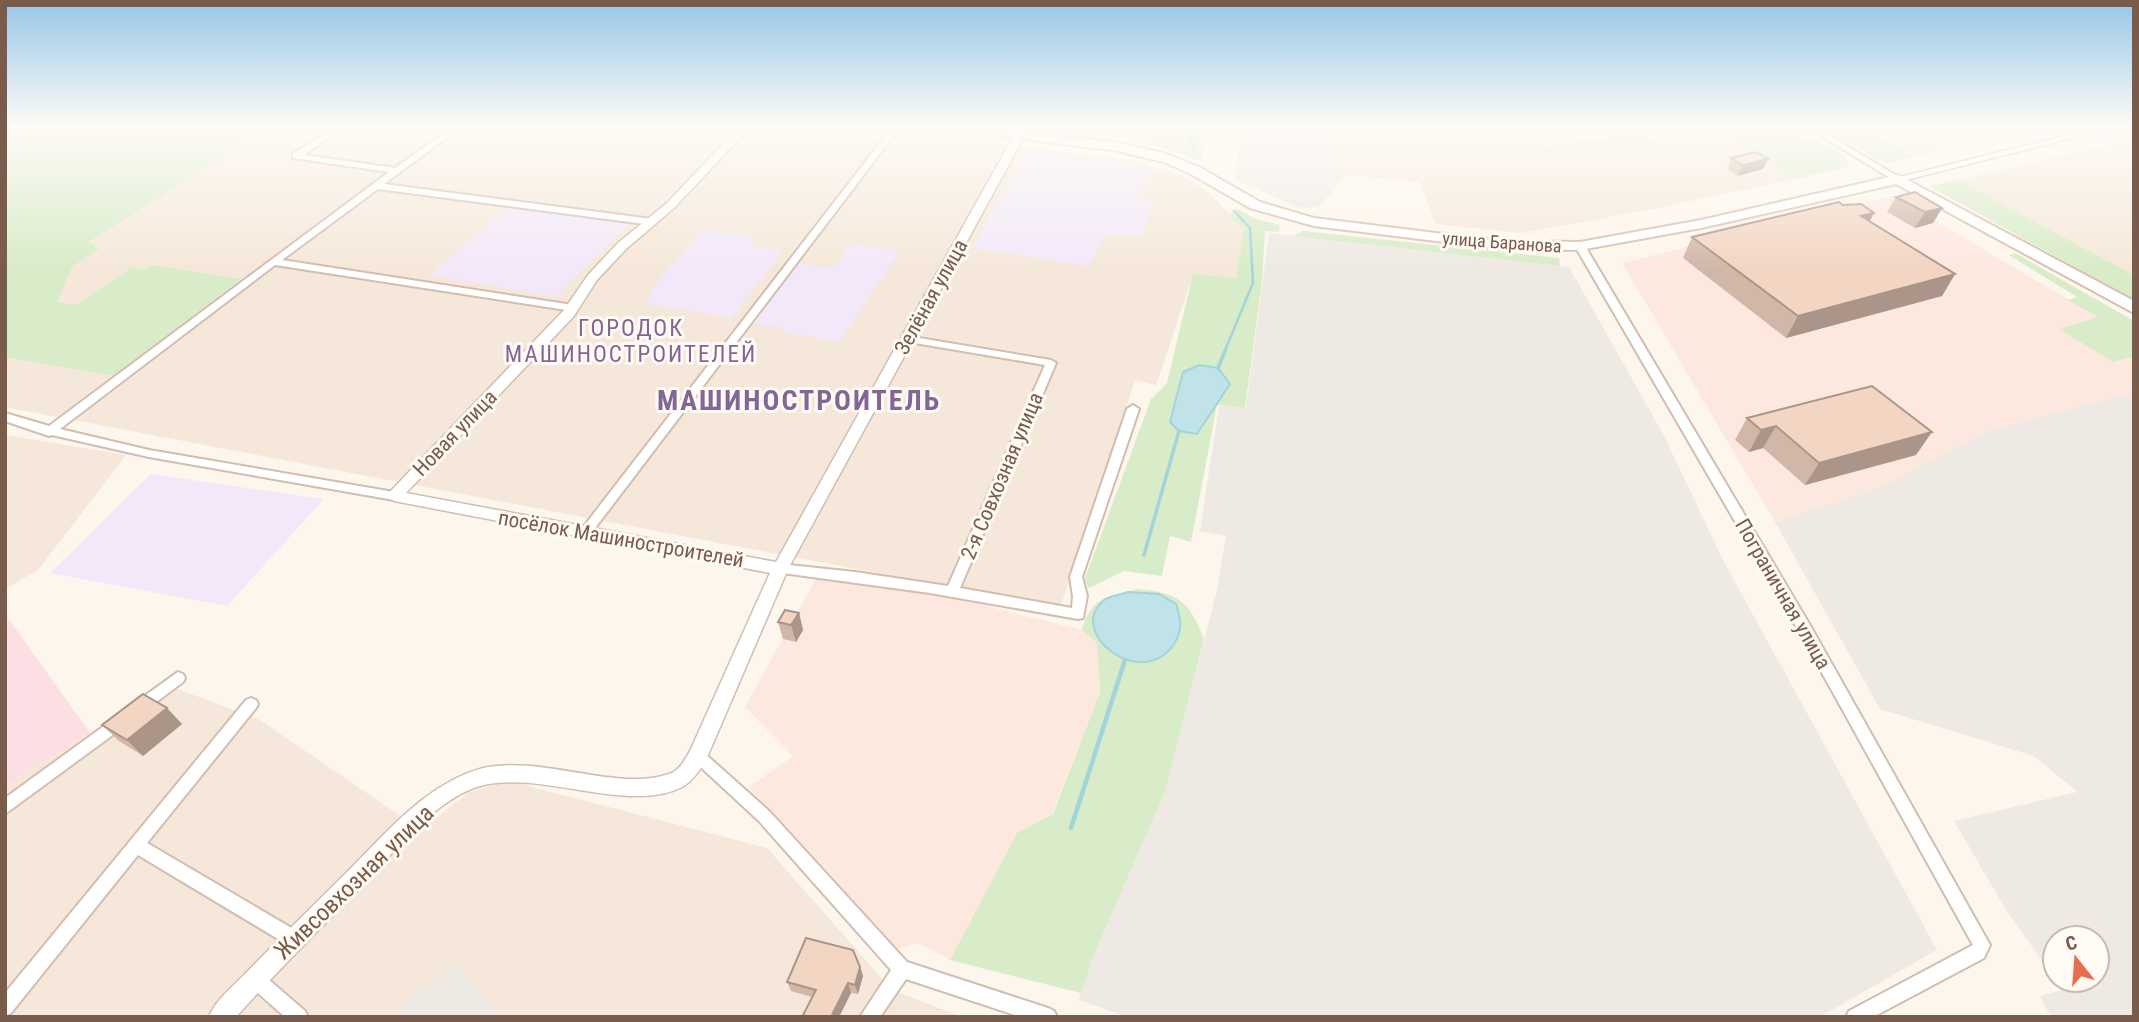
<svg xmlns="http://www.w3.org/2000/svg" width="2139" height="1022" font-family="'Roboto Condensed',sans-serif">
	<rect width="100%" height="100%" fill="#fdf6ec"/>
	<g fill="#f5e8da">
		<path d="M272 126H862L1143 162 1151 168 1175 172 1206 190 1244 230 1236 278 1193 275 1156 385 1135 380 1061 605 877 573 5 407V354L75 306 57 302 72 267 99 249 88 243Z"/>
		<path d="M1371 126H1772L1729 137 1796 179 1653 209 1521 233 1436 224 1419 182 1346 175 1335 168 1321 130Z"/>
		<path d="M1857 126H2052L1915 157Z"/>
		<path d="M2134 139V275L1958 180Z"/>
		<path d="M5 435 126 455 38 570 5 589Z"/>
		<path d="M162 683 260 720 421 830 469 792 509 781 767 848 892 990 963 1017H5V786L90 733Z"/>
	</g>
	<g fill="#fde8e0">
		<path d="M1893 196 2134 338V392L1990 430 1879 488 1775 522 1622 263Z"/>
		<path d="M817 577 919 589 1082 630 1097 643 1100 692 1052 814 1017 834 950 960 919 943 897 949 749 787 793 756 745 707Z"/>
	</g>
	<g fill="#efe9e4">
		<path d="M1240 129 1321 130 1335 168 1346 175 1320 206 1313 208 1296 207 1236 179Z"/>
		<path d="M1269 233 1569 267 1663 434 1724 562 1937 950 1820 1017H1127L1079 1000 1090 964 1165 792 1217 590 1226 536 1200 531 1219 406 1246 408Z"/>
		<path d="M2134 392V1017H2051L2040 996 2062 990 2055 980H2097V938H2055V979L2006 910 1954 821 2077 792 2034 756 1880 709 1775 522 1879 488 1990 430Z"/>
		<path d="M455 963 497 1010 489 1017H389Z"/>
	</g>
	<g fill="#f3e8fa">
		<path d="M1030 150 1151 168 1136 198 1152 201 1143 235H1106L1089 266 972 248Z"/>
		<path d="M519 206 631 221 555 297 430 275 502 212Z"/>
		<path d="M702 230 751 237 754 240 751 246 783 251 731 318 645 303 653 294 649 292Z"/>
		<path d="M852 244 900 251 839 342 782 332 784 328 751 323 796 263 834 268Z"/>
		<path d="M151 474 324 499 227 606 50 573Z"/>
	</g>
	<path fill="#fbdfe3" d="M5 614 90 733 5 786Z"/>
	<g fill="#d8ecc9">
		<path d="M5 126H272L89 242 99 249 72 267 57 302 76 305 131 268 145 270 152 265 241 279 114 376 5 357Z"/>
		<path d="M1026 126H1371L1321 130H1241L1239 141 1208 139 1200 160 1136 140Z"/>
		<path d="M1818 126H1857L1915 157 1886 164Z"/>
		<path d="M1771 128 1815 141 1845 155 1849 166 1796 179 1728 137Z"/>
		<path d="M1640 132 1665 145 1661 148 1626 145 1569 155 1557 153 1542 155 1536 149Z"/>
		<path d="M1958 180 2134 275V300L1929 186Z"/>
		<path d="M1237 209 1256 219 1280 225 1279 232 1265 231 1262 281 1245 408 1217 405 1191 542 1170 536 1162 576 1124 571 1089 588 1084 581 1151 399 1167 383 1193 274 1236 278 1244 230 1229 215Z"/>
		<path d="M1303 231 1559 258 1560 266 1293 236Z"/>
		<path d="M2015 253 2134 321V356L2113 362 2059 329 2098 317 2068 300 2077 297 2009 255Z"/>
		<path d="M1138 589C1178 592 1190 602 1204 639L1165 792 1093 957 1081 993 950 960 1017 833 1053 814 1100 692 1097 643 1082 630C1090 597 1109 596 1138 589Z"/>
	</g>
	<g fill="#bfe3e8" stroke="#a5d3da" stroke-width="2">
		<path d="M1199 365 1218 368 1230 384 1197 434 1179 431 1170 422 1183 372Z"/>
		<path d="M1128 592 1159 594 1176 604C1181 619 1183 630 1174 644 1142 692 1066 633 1103 601 1108 596 1121 595 1128 592Z"/>
	</g>
	<g fill="none" stroke-linecap="round" stroke-linejoin="round">
		<g stroke="#a5d3da" stroke-width="2.5">
			<path d="M1189 136 1194 150"/>
			<path d="M1224 353 1253 283 1250 228 1234 211"/>
		</g>
		<g stroke="#a5d3da" stroke-width="3.5">
			<path d="M1218 368 1225 351"/>
			<path d="M1144 555 1179 431"/>
		</g>
		<path stroke="#a5d3da" stroke-width="4.5" d="M1071 828 1125 660"/>
		<defs>
			<g id="minor">
				<path d="M336 126H345L304 155 395 168 454 126H463L384 184 652 219 657 222 652 225 378 189 282 260 573 305 578 308 573 311 275 265 60 429 149 450 394 492 398 493 400 496 398 499 394 500 149 457 52 435 49 436 5 421V413L49 426 389 172 293 158V154Z"/>
				<path d="M893 126H901L589 536H581L579 533 581 530Z"/>
				<path d="M1805 126H1814L1902 179 1895 181Z"/>
				<path d="M2042 126H2052L2074 137 2067 139Z"/>
				<path d="M1580 243 1585 246 1811 627 1990 945 1984 958 1873 1017H1846L1849 1011 1973 945 1801 635 1575 246Z"/>
				<path d="M907 336 1051 360 1056 363 960 588 1072 608 1073 596 1070 577 1127 409 1133 405 1139 409 1082 577 1087 596 1083 618 1078 619 930 593 775 572 774 569 775 566 780 564 855 572 948 586 1045 365 903 341V337Z"/>
				<path d="M178 672 183 674 185 678 183 682 142 713 137 715 132 713 130 709 132 705Z"/>
				<path d="M251 698 256 700 258 704 256 708 147 843 300 933 302 939 300 945 294 947 288 945 138 855 11 1013 5 1016V993L246 700Z"/>
				<path d="M120 716 125 718 127 722 125 726 5 814V798L115 718Z"/>
				<path d="M698 750 703 752 769 811 907 962 1048 1008 1054 1011 1057 1017H1021L906 979 880 1017H860L891 970 759 821 693 760 691 756 693 752Z"/>
				<path d="M255 970 261 973 305 1011 308 1017H285L249 985 246 979 249 973Z"/>
			</g>
			<g id="tertiary">
				<path d="M740 126H751L675 207 626 249 597 280 574 316 406 493 776 562 1013 137 936 129 931 126H963L1024 133 1025 135 788 569 705 762C699 771 693 780 684 786 632 815 544 771 484 785 436 796 391 856 358 890 317 932 275 973 236 1017H209C215 1001 231 988 243 976 275 943 308 911 341 878 368 852 392 823 422 800 440 786 461 774 483 768 543 755 617 792 669 774 679 771 685 760 690 751L770 573 394 501 386 496 564 310 588 275 618 243 667 203Z"/>
				<path d="M2103 126H2120L1898 182 1892 179Z"/>
			</g>
			<path id="secondary" d="M1002 126H1016L1043 135 1113 142 1164 153 1199 167 1260 202 1314 218 1501 241 1580 242 1701 220 1898 175 2134 301V313L1896 184 1701 228 1580 250 1501 249 1314 226 1250 208 1189 173 1164 162 1113 150 1029 140 1013 135Z"/>
		</defs>
		<use href="#minor" stroke="#d1beb0" stroke-width="4"/>
		<use href="#tertiary" stroke="#d1beb0" stroke-width="3"/>
		<use href="#secondary" stroke="#d6c0b0" stroke-width="4"/>
		<use href="#minor" fill="#fff" fill-rule="evenodd"/>
		<use href="#tertiary" fill="#fff" fill-rule="evenodd"/>
		<use href="#secondary" fill="#fff" fill-rule="evenodd"/>
	</g>
	<g fill="#d1b7a8">
		<path d="M1731 158 1768 159 1763 169 1738 176 1727 169Z"/>
		<path d="M1896 197 1942 208 1933 223 1915 228 1887 212Z"/>
		<path d="M1869 221 1955 274 1942 296 1786 338 1683 258 1692 237Z"/>
		<path d="M1747 418 1916 455 1805 485 1763 448 1749 452 1735 440Z"/>
		<path d="M799 613 803 630 796 642 783 639 778 622Z"/>
		<path d="M182 724 143 756 119 741 102 725Z"/>
		<path d="M860 967 863 976 858 994 851 993 839 1017H803V1015L812 997 791 991 787 982Z"/>
	</g>
	<g fill="#aa9588">
		<path d="M1768 159 1763 169 1738 176 1743 165Z"/>
		<path d="M1942 208 1933 223 1915 228 1925 212Z"/>
		<path d="M1874 213 1863 234 1861 216Z"/>
		<path d="M1955 274 1942 296 1786 338 1798 316Z"/>
		<path d="M1776 426 1763 448 1749 452 1761 430Z"/>
		<path d="M1932 432 1916 455 1805 485 1819 463Z"/>
		<path d="M799 613 803 630 796 642 791 625Z"/>
		<path d="M167 708 182 724 143 756 127 740Z"/>
		<path d="M860 967 863 976 858 994 855 985Z"/>
		<path d="M848 983 851 993 839 1017H831Z"/>
	</g>
	<g fill="#f3d5c3" stroke="#aa9588" stroke-width="2">
		<path d="M1756 152 1768 159 1743 165 1731 158Z"/>
		<path d="M1915 192 1942 208 1925 212 1896 197Z"/>
		<path d="M1839 202 1843 205 1861 204 1874 213 1861 216 1955 274 1798 316 1692 237Z"/>
		<path d="M1872 386 1932 432 1819 463 1776 426 1761 430 1747 418Z"/>
		<path d="M785 610 799 613 791 625 778 622Z"/>
		<path d="M143 694 167 708 127 740 102 725Z"/>
		<path d="M806 938 853 950 860 967 855 985 848 983 831 1017H807L803 1015 816 990 787 982Z"/>
	</g>
	<linearGradient id="sky" x2="0" y2="1"><stop stop-color="#97c7e8"/><stop offset="0.47" stop-color="#fefbf6"/><stop offset="1" stop-color="#fefbf6" stop-opacity="0"/></linearGradient>
	<rect width="2139" height="269" fill="url(#sky)"/>
	<g text-anchor="middle" dominant-baseline="central" stroke-width="6" stroke-linejoin="round" paint-order="stroke">
		<g font-size="18" fill="#7a5c4d" stroke="#fffaf3">
			<text transform="translate(1502 242) rotate(4)">улица Баранова</text>
		</g>
		<g font-size="21" fill="#7a5c4d" stroke="#fffaf3">
			<text transform="translate(931 297) rotate(-61)">Зелёная улица</text>
			<text transform="translate(455 433) rotate(-46)">Новая улица</text>
			<text transform="translate(1002 476) rotate(-67)">2-я Совхозная улица</text>
			<text transform="translate(621 539) rotate(10)">посёлок Машиностроителей</text>
			<text transform="translate(1783 594) rotate(60)">Пограничная улица</text>
		</g>
		<g font-size="23" letter-spacing="2" fill="#846695" stroke="#fffaf3">
			<text x="631" y="328">ГОРОДОК<tspan x="631" dy="26">МАШИНОСТРОИТЕЛЕЙ</tspan></text>
		</g>
		<g font-size="24" fill="#7a5c4d" stroke="#fffaf3">
			<text transform="translate(354 882) rotate(-44)">Живсовхозная улица</text>
		</g>
		<g font-size="28" font-weight="bold" letter-spacing="2" fill="#846695" stroke="#fffaf3">
			<text x="799" y="400">МАШИНОСТРОИТЕЛЬ</text>
		</g>
	</g>
	<rect width="2139" height="1022" fill="none" stroke="#7a5c4d" stroke-width="14"/>
	<g transform="translate(2076 959) rotate(343)"><circle r="33" fill="#fffaf3" stroke="#cabbb1" stroke-width="2"/>
	<path d="M0-5L12 26L0 18L-12 26Z" fill="#e76f51"/>
	<text y="-10" font-size="19" font-weight="bold" text-anchor="middle" fill="#7a5c4d">С</text>
	</g>
</svg>
